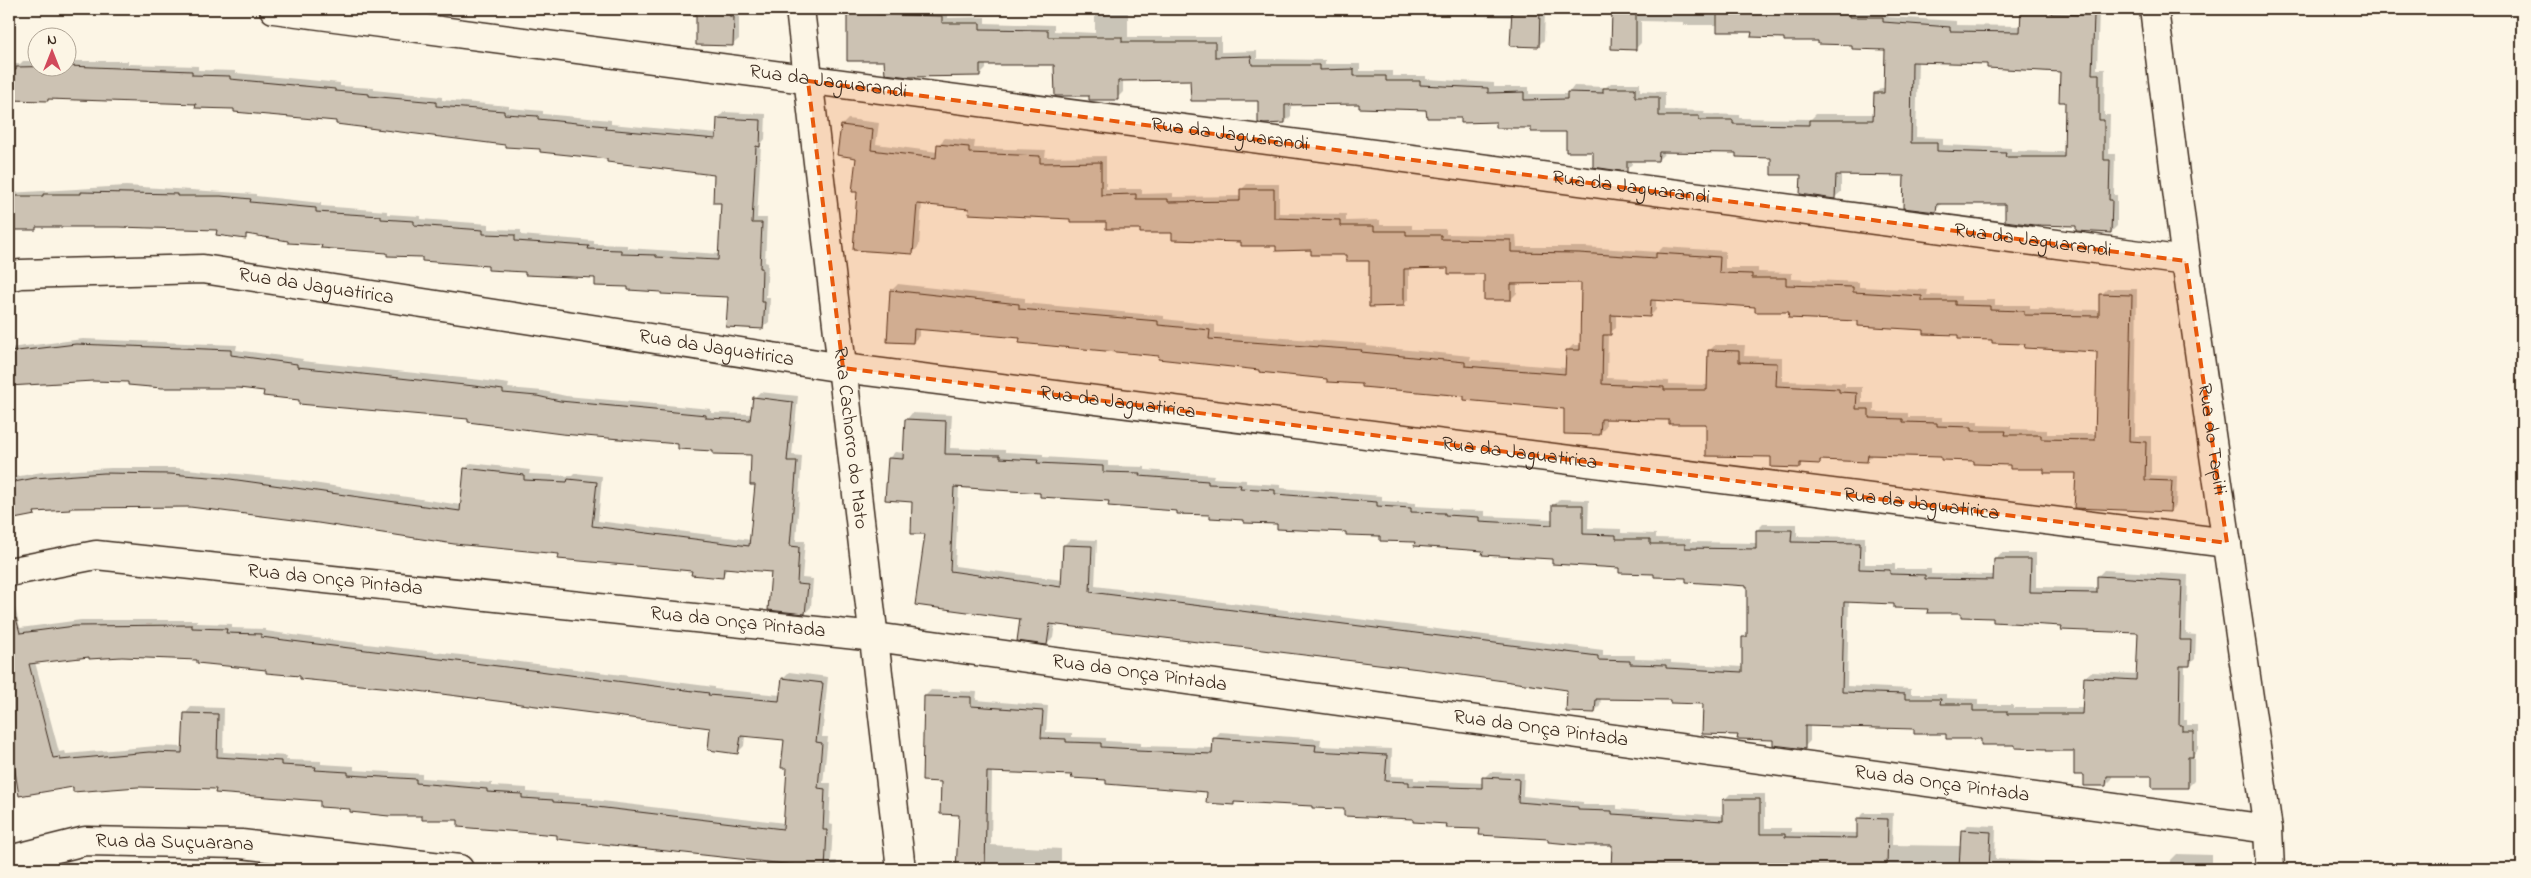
<svg xmlns="http://www.w3.org/2000/svg" width="2531" height="878" font-family="'Indie Flower',sans-serif">
	<rect width="100%" height="100%" fill="#fcf5e5"/>
	<filter id="ink" filterUnits="userSpaceOnUse"><feTurbulence type="fractalNoise" baseFrequency=".02" numOctaves="2"/><feDisplacementMap in="SourceGraphic" scale="10" xChannelSelector="R" yChannelSelector="G"/><feConvolveMatrix kernelMatrix="1 2 1 2 8 2 1 2 1" color-interpolation-filters="sRGB"/></filter>
	<g filter="url(#ink)">
		<g fill="#0003" fill-rule="evenodd">
			<path d="M625 9H736V11H739V39L732 45 698 16 625 13Z"/>
			<path d="M848 9 948 11V18L985 17V23L1054 25V31L1095 33V9H1128V37H1221V52L1257 51V59L1325 60V64H1360V71H1392V76H1426V79L1494 83V87H1529V94H1568L1574 86 1606 87 1611 83H1640V91L1665 92V110L1705 111 1704 114 1739 115V118L1811 119 1816 114H1875V94L1881 88H1886V49L1718 25H1684V22L1641 21V43L1635 49 1613 14 1545 12 1544 40 1538 46 1513 17 1445 15V9H1854V11L1889 12 1888 17 1956 21V25L2022 26V9H2099L2097 69H2105L2104 115H2110L2109 154H2115L2114 195H2117V226L2111 232 2077 225 2007 203H1942L1936 210 1905 174 1841 173V192L1835 197 1772 156 1737 152 1664 151V154L1658 160H1632V164L1626 170 1567 131 1462 117 1428 109 1360 103 1291 104V116L1285 122 1259 100 1192 79 1123 80V92L1117 98 1090 95 1056 63H986V69L980 75 886 59 848 60ZM1918 61 1988 62 2061 71 2066 101 2065 152 2011 151V148L1943 145V138L1916 137Z"/>
			<path d="M23 61H38V68H68V61H128V64L198 66V70L236 71V73L340 83V86L374 88V90L442 97V100L509 106V108L543 111V114L611 120V124L717 134 718 118 724 112 766 114 765 139 761 144 757 218H767L765 262 768 263 766 297H770L769 322 763 327 729 296 629 286 597 277 526 271 249 234 245 237 218 228 38 226 36 228H9V193L126 186 256 194V196L321 203V206L387 211V214L420 216V219L489 224V229L521 230V235L594 241V244L627 245V248L720 254 723 202 715 174 337 120 197 103 50 97 48 99H15L9 102V64H20Z"/>
			<path d="M848 119 879 123 876 144 938 152 939 144 945 138 975 141 974 148 1046 150 1045 157 1106 156V189H1142V194L1173 193V197L1242 196 1241 190 1247 184H1279V213L1346 214V221L1380 220V225H1412V229H1446V234L1516 235 1517 247H1585L1658 252 1663 247 1725 251V268H1758V272L1792 273V279L1859 282V287L1928 290 1927 295 1961 296V300H1995V305H2030V309L2100 310 2101 295 2107 289H2137L2135 436H2151V475L2177 476 2176 505 2170 511 2077 472 1942 456 1874 454 1867 460 1823 459 1819 463 1803 462 1799 466 1773 456 1708 423 1671 419 1606 418V427L1600 433 1565 408 1021 337 919 328V336L913 342 892 290 898 284 1025 298V303L1164 316V319L1215 325V333L1367 344V346L1471 356 1470 360 1567 368V351L1573 345H1581L1582 281 1517 282V293L1511 299 1485 272 1449 267 1409 268V299L1403 305 1370 259 1347 254 1107 221 922 203 919 246 913 253 858 191 857 156 842 125ZM1656 299 1723 303 1722 306H1756L2098 351 2096 434H2047V430L2011 429V426L1978 425V421H1942V417H1908V413L1874 412V403H1862V387H1845V383L1782 381V357L1744 356 1745 345H1715L1709 351 1708 385 1669 384V381L1607 378 1608 334 1616 328V314L1650 316 1656 310Z"/>
			<path d="M83 339 237 345 236 350 303 359 302 361 481 380 509 384 508 388 543 391 566 396 711 409V413L752 414 754 398 760 392 798 396 792 455 802 456 796 541H805L802 578 813 579 811 607 805 613 773 571 728 567 722 577 693 570 560 552 190 506 140 505 38 510 34 514 9 519V478L42 472 111 468H177L286 479 461 505 465 469 471 463 530 470 529 474 572 476 575 473 602 476 598 521 751 540 756 484 752 454 714 450 680 442 301 399 265 390 93 379 9 385V348Z"/>
			<path d="M912 413 952 415 950 448 1005 450V452L1043 454V457L1108 461V466L1145 467V470L1214 475 1213 478 1246 480V483L1281 485V488L1382 496V501L1416 503V506L1451 508V510L1485 511V516L1553 519 1554 505 1560 499 1589 500 1588 528 1621 529V533L1656 534V538L1691 539 1690 542 1757 543V530L1763 524H1797V536L1865 537V564H1895V569H1931V574L1995 575V559L2001 553H2036V587L2098 588V576L2104 570 2188 575 2186 634 2196 635 2195 659 2189 665H2185L2184 720H2187V725H2198V749L2194 754V781L2188 787 2153 774H2112V779L2106 785 2085 774 2075 750 2016 744 1915 728 1810 724V741L1804 747 1775 739 1739 734 1704 702 1671 699 1601 698 1600 706 1594 712 1569 689 1419 668 1055 623 1053 638 1047 644 1022 618 916 604 926 533 914 500 889 458 895 452 905 453 907 419ZM959 487 1041 492 1748 585V633L1743 638V667L1671 663V660L1635 659V655H1603V650L1095 586 1097 540 1070 539 1064 545 1063 580 955 566ZM1849 601 1895 603 2063 625 2139 632 2137 674 2091 672 2085 677 2084 708H2013V705H1978V699L1946 698V694H1911V689L1847 686Z"/>
			<path d="M14 603 20 628 81 620H197V623L232 624V628L266 629V631L307 637 545 665 714 687V689L781 695 783 678 789 672 828 677 822 737H828L823 783H831L829 824 833 825 831 861H837L836 869H795L796 863 217 787 74 785 11 742 9 743V605ZM90 656 198 659 302 675 711 727 738 752 744 746 745 735 785 738 788 767 785 823 593 800V798L558 796V794L527 792V788L492 786V783L422 778V774L354 770V766L321 764V761L286 760 287 756 223 752 224 708 191 707 185 714 184 747 156 746 66 754 65 751 59 752 35 662Z"/>
			<path d="M931 690 977 692 976 700 1048 706 1046 732 1072 733V737L1106 738V741L1141 743V746L1214 748V738L1220 732 1321 739 1320 746 1392 749 1391 776 1414 777V780L1484 783V778L1490 772 1524 773 1523 796 1583 802V805H1617V809L1724 816V800L1730 794H1765V828H1791V832L1858 833V819L1864 813H1893L1892 845 1961 846 1962 831 1968 825 1996 826 1995 859 2064 863V868L2099 869H1612L1613 844 1550 838 1313 804 1236 801 1234 803 1208 791 1073 774 992 771 991 845 1061 849V861L1122 864V869H957L960 814 942 781 925 696Z"/>
			<path d="M2177 854 2212 855V869H2171V860Z"/>
		</g>
		<g fill="#ccc2b3" stroke="#3b2a1e" fill-rule="evenodd">
			<path d="M696 9H730V17H734L733 46 696 45Z"/>
			<path d="M847 9H876V14L942 16V23H980V29L1048 30V37H1122V42H1215V57L1251 56 1252 65H1320V70L1354 69V76H1386V81H1420V85L1488 88V93L1524 92V100L1567 99V92L1603 93V88H1635V97H1659V116H1699V120H1733V124L1809 125V120H1873L1874 93H1884L1885 50 1852 49V45L1818 44V41H1784V38L1751 37 1752 32H1717V9H1815V11L1849 12V17H1883V22L1950 27V31L2020 32 2021 9 2052 10 2051 14 2094 15 2092 74H2099V120H2104V160H2110L2109 200H2112L2111 233 2076 231V226L2034 225 2005 221V204H1937L1936 212 1903 208 1904 176 1836 175 1835 199 1800 194 1801 175H1771V158L1736 157V153L1659 152 1658 161H1627V172L1593 167V152H1566V132H1531V128H1496V122L1461 123V118H1427L1426 110 1359 108V104L1285 105V123L1264 124 1258 123V101H1191L1190 80 1118 81V100H1089V96H1055L1054 65H980V76L909 77 885 74 884 61H847ZM1912 62 1987 64V68L2060 72 2059 102H2065L2064 157H2005L2006 153 1937 151V143H1911Z"/>
			<path d="M1512 9H1540L1539 47 1510 46Z"/>
			<path d="M1612 9H1636V50L1611 49Z"/>
			<path d="M68 66 192 71V75L230 76V79L335 89V91L369 94V96L436 102V106L504 111V114L538 116V119L606 126 605 129 716 139 717 118 761 120 760 147 756 146 752 223H762L760 268H762L761 302H765L763 329 726 327 728 297 661 294V292L628 290V287L595 286V278L525 275V272L488 270V266L422 261V257L387 256V253L321 248 322 245 288 243V241L246 234V239L216 235 217 230 118 227H36V230H9V196H43V194H81V192L177 194V196H221L251 199 250 202 316 208V212L381 216V219L414 221V225L483 230V234L515 235V241L589 246 588 249 621 250V254L656 255V257L718 260 721 203H713L714 175 607 162V159L540 152V149L505 147V145L336 124V121L234 112V109L195 108 196 104 48 99V101L9 100V70H16V67Z"/>
			<path d="M841 125 873 129 871 150 936 158 937 144 969 147V153L1040 156V163L1101 162V195L1136 194V199H1168V202L1240 201V189H1274V218L1340 220V226H1374V231H1406V235H1441V239L1511 240V252L1579 253 1656 258V253L1720 257 1719 273 1752 274V278H1786V285L1853 287V292L1922 296V301H1955V305L1990 306V310L2024 311V315L2099 316V294L2132 295 2129 441 2146 442 2145 480 2172 481 2170 512 2074 508 2076 473H2044V469H2010V465L1974 464V461L1941 460V457L1868 455 1867 462 1820 460V464L1800 463V468L1771 467V457L1706 456V424H1669V420L1601 419 1600 435 1564 434V409L1464 400V396L1362 387V384L1327 382V379L1259 372V370L1158 359 1159 356 1019 343 1020 338 985 335 914 329 913 343 887 342 890 290 1019 304V309L1158 321V325L1210 330 1209 339 1362 350 1361 352 1465 362V366L1565 374 1566 350H1580L1581 283 1511 284V300H1484V274H1448V268L1404 269V306L1369 307V261H1346V255H1311V250L1276 251V246H1241V242L1172 240V233H1140V229H1106V222H1070V219L968 214 969 209 917 204 913 254 853 250 857 192H852L856 158 837 155ZM1651 300 1755 307V312H1789L1788 318 1858 321V326L1924 330V334L1958 335V339L1992 340V343L2025 344 2024 348 2097 352 2095 440 2041 439V435H2005L2006 431H1972V427L1937 426V423L1903 422V419L1869 418V409H1856L1857 393 1839 392V389L1776 386 1777 363 1739 362V351L1708 350 1707 390H1664V387L1602 384 1603 335H1611V315L1650 317Z"/>
			<path d="M76 344 231 350V355L297 364V367L474 386 503 390V393L537 396 560 401 706 415V418L750 420 753 397 793 402 787 461H797L790 546 799 547 797 584 808 585 805 614 768 610 771 572 724 568 723 578 691 575 692 571 558 559 559 554 454 544 318 523 190 507 69 508 70 510 34 512 35 515 9 520V483L35 478 104 473 170 474 223 478 460 511 464 468 524 475V480L567 482 568 479 597 482 592 526 749 546 755 485H750L751 455 713 454V451L678 449V444L562 434 468 422V419L299 404V400L263 396 264 391 239 388H162L128 385V382L93 381 9 386V352Z"/>
			<path d="M905 419 946 421 945 454 1000 455V458L1038 460 1037 463 1103 466V472L1140 473 1139 476 1208 481V484L1241 485 1240 488 1275 490V494L1377 502V506L1411 508V512L1445 513V515L1479 517V521L1552 525V505H1583V534L1616 535V539H1650V544H1685V548L1756 549V530H1792L1791 542 1860 543 1859 569 1890 570V574L1925 575V579L1993 580 1994 559H2031L2030 592 2097 593V576L2182 581 2180 640H2191L2190 666H2180L2179 725H2182V731H2193V757H2188V788H2152V776H2107L2106 786H2084V775H2074V751H2046V749L2015 748V745H1981V739H1946V734H1914V729L1805 726V749L1798 748 1773 745V740L1737 739 1738 735 1702 734 1703 704 1670 703V700L1596 699 1595 713 1566 712 1567 690 1419 669 1050 624 1047 645 1017 641 1020 619 915 605 925 534H911L912 502 885 500 888 458 903 459ZM954 487 1040 493V497L1109 501 1108 506 1177 511V514L1210 515V518L1244 520V523L1277 524V529L1346 532V535L1380 536V541L1415 542 1414 546 1483 551 1482 555 1552 559V564L1619 568V573L1654 574V577L1686 578V582L1747 586V637H1742V672L1666 668V665L1630 664V661L1598 660V656L1090 592 1092 546 1063 545 1061 587 950 571ZM1844 602 1894 604V608L1928 609 1927 613H1961V617L1993 618V622L2062 626 2061 630 2138 633 2136 680 2084 677 2082 714H2007V711H1973V704H1940L1941 699H1905V694L1842 692Z"/>
			<path d="M16 618 20 633 75 626 192 625V628L227 629 226 633 261 634V637L300 642 539 671 709 693 708 695 779 701 782 678 823 683 816 742 822 743 818 788 825 789 823 830H827L825 869H794V865L557 839V835L458 827V820H422V816H389L350 812V809L320 807V801L215 793 216 789 138 787 73 792V787L19 796 9 734V619ZM89 657V659L122 657 197 660V663L266 670V673L300 676V679L402 689 710 728 708 750 738 754 741 736 784 740 781 768H787L783 829 588 806V804L553 802V800L522 798V794L487 792V789L416 783V779L348 775V772L315 770 316 767 281 765V761L217 757 218 714 184 713 182 753 149 752 60 760V757L53 758 29 664Z"/>
			<path d="M924 696 971 697V706L1043 711 1041 738 1066 739V742L1101 743V747L1136 749V751L1212 754 1213 738 1316 745 1315 751 1387 755 1385 781 1409 782V786L1482 788V777L1519 779 1518 802 1578 807V810L1612 811V814L1723 821V799H1760V834H1785V837L1857 838V818L1888 819 1887 869H1611L1612 845H1580L1548 842V839L1479 835 1480 829 1446 828 1447 824 1413 822V819L1344 816V809L1312 808V806L1234 802V805L1206 803 1207 792 1106 784V780L1071 778 1072 775 987 772 985 869H956L959 815 940 814 941 782 922 781Z"/>
			<path d="M1961 830 1991 832 1989 869H1959Z"/>
		</g>
		<g fill="none" stroke-linecap="round" stroke-linejoin="round">
			<defs>
				<g id="street">
					<path id="s1" d="M274 9 2186 261"/>
					<path id="s2" d="M800 9 901 869"/>
					<path id="s3" d="M2154 9 2186 261 2268 829 2270 869"/>
					<path id="s4" d="M9 277 20 274 203 269 843 368 2227 543"/>
					<path id="s5" d="M9 572 96 555 875 637 2268 829"/>
					<path id="s6" d="M9 860 85 841 241 844 459 869"/>
				</g>
			</defs>
			<use href="#street" stroke="#3b2a1e" stroke-width="31"/>
			<use href="#street" stroke="#fcf5e5" stroke-width="28"/>
		</g>
	</g>
	<path fill="#e8590c" fill-opacity="0.2" stroke="#e8590c" stroke-width="4" stroke-dasharray="10 6" stroke-linejoin="round" d="M808 81 2186 261 2227 543 843 368Z"/>
	<g text-anchor="middle" dominant-baseline="central" stroke-width="4" stroke-linejoin="round" paint-order="stroke">
		<g font-size="20" fill="#3b2a1e" stroke="#fcf5e5">
			<text stroke="none"><textPath href="#s1" startOffset="559">Rua da Jaguarandi</textPath></text>
			<text stroke="none"><textPath href="#s1" startOffset="964">Rua da Jaguarandi</textPath></text>
			<text stroke="none"><textPath href="#s1" startOffset="1369">Rua da Jaguarandi</textPath></text>
			<text stroke="none"><textPath href="#s1" startOffset="1774">Rua da Jaguarandi</textPath></text>
			<text stroke="none"><textPath href="#s4" startOffset="309">Rua da Jaguatirica</textPath></text>
			<text stroke="none"><textPath href="#s4" startOffset="714">Rua da Jaguatirica</textPath></text>
			<text stroke="none"><textPath href="#s4" startOffset="1119">Rua da Jaguatirica</textPath></text>
			<text stroke="none"><textPath href="#s2" startOffset="432">Rua Cachorro do Mato</textPath></text>
			<text stroke="none"><textPath href="#s3" startOffset="434">Rua do Tapiti</textPath></text>
			<text stroke="none"><textPath href="#s4" startOffset="1524">Rua da Jaguatirica</textPath></text>
			<text stroke="none"><textPath href="#s4" startOffset="1929">Rua da Jaguatirica</textPath></text>
			<text stroke="none"><textPath href="#s5" startOffset="329">Rua da Onça Pintada</textPath></text>
			<text stroke="none"><textPath href="#s5" startOffset="734">Rua da Onça Pintada</textPath></text>
			<text stroke="none"><textPath href="#s5" startOffset="1139">Rua da Onça Pintada</textPath></text>
			<text stroke="none"><textPath href="#s5" startOffset="1544">Rua da Onça Pintada</textPath></text>
			<text stroke="none"><textPath href="#s5" startOffset="1949">Rua da Onça Pintada</textPath></text>
			<text stroke="none"><textPath href="#s6" startOffset="168">Rua da Suçuarana</textPath></text>
		</g>
	</g>
	<rect width="2531" height="878" fill="none" stroke="#fcf5e5" stroke-width="30"/>
	<rect x="15" y="15" width="2501" height="848" fill="none" stroke="#3b2a1e" stroke-width="2" filter="url(#ink)"/>
	<g transform="translate(52 52)"><circle r="24" fill="#fcf5e5" stroke="#afa495"/>
	<path d="M0-4L9 19L0 12L-9 19Z" fill="#d1495b"/>
	<text y="-8" font-size="14" font-weight="bold" text-anchor="middle" fill="#3b2a1e">N</text>
	</g>
</svg>
